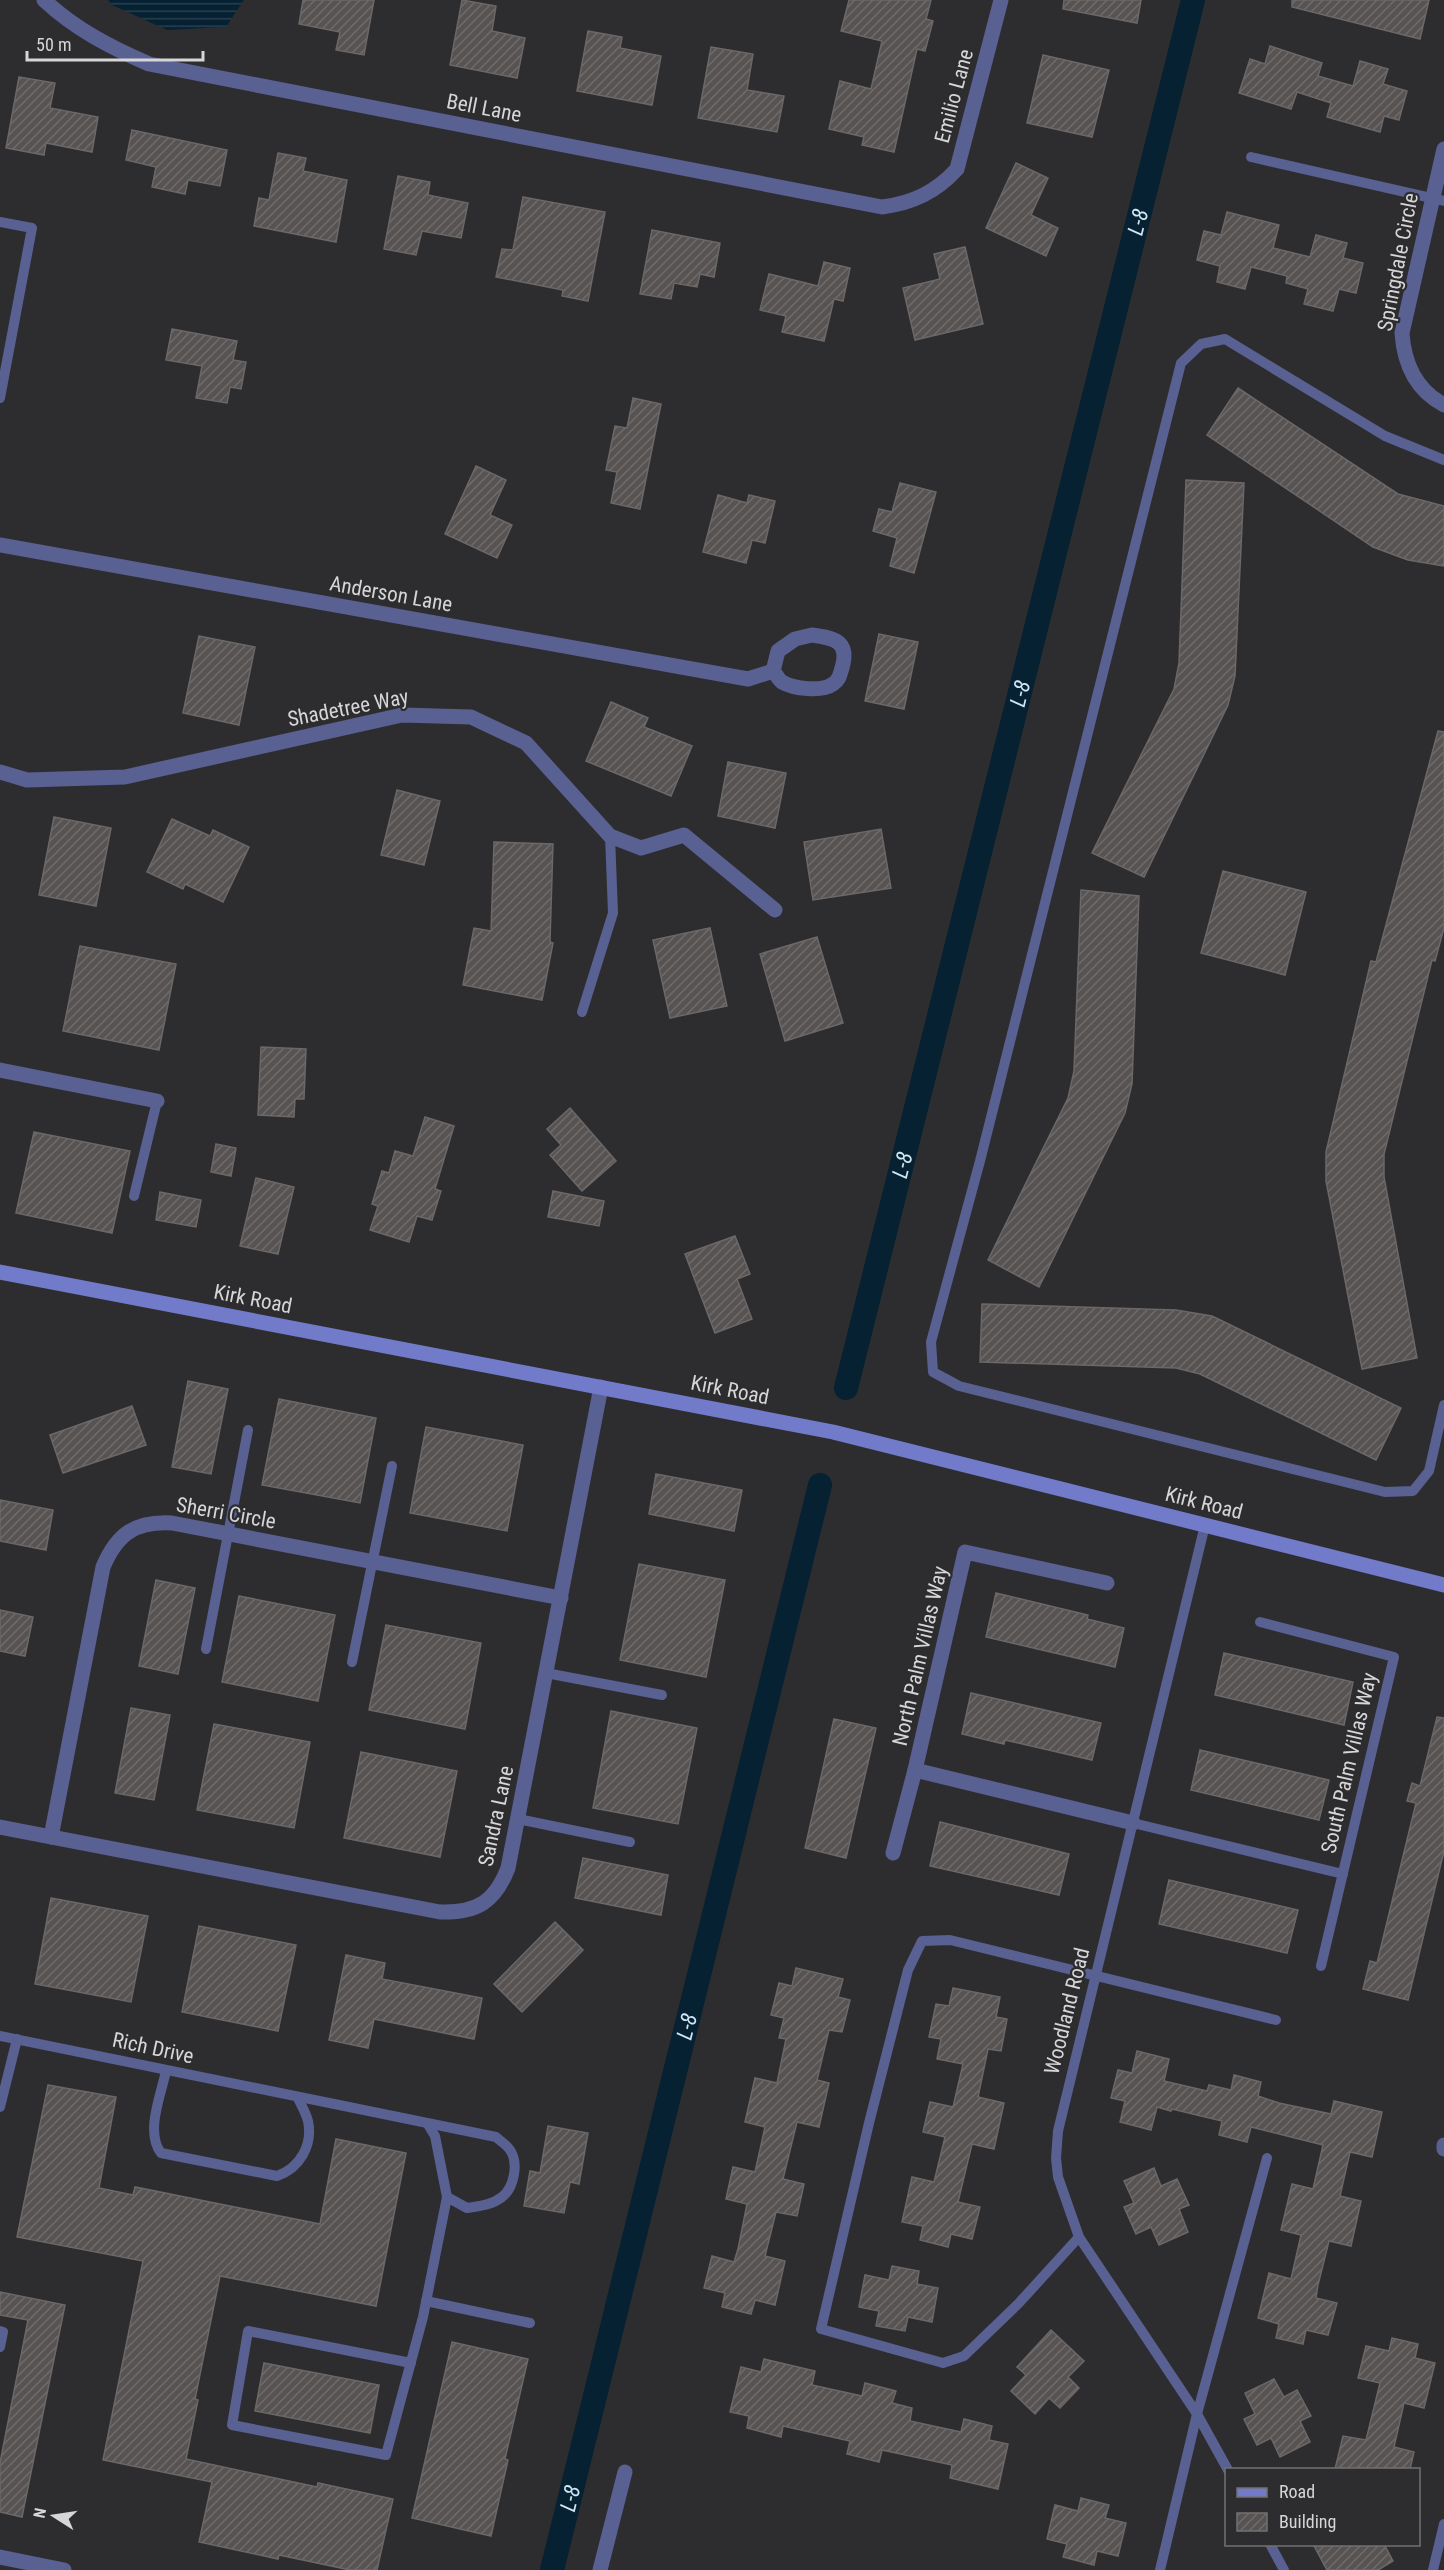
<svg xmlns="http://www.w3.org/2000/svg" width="1444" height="2570" font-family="'Roboto Condensed',sans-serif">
	<defs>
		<pattern id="water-rules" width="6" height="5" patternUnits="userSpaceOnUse" patternTransform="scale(1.5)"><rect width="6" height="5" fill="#052132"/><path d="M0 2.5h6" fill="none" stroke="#29404f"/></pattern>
		<pattern id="building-hatch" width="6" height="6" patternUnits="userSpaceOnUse" patternTransform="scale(1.5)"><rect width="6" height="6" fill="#565352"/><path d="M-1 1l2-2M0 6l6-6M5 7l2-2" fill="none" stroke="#6e6b6a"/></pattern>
	</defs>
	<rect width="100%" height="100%" fill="#2d2d2f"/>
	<path fill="url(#water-rules)" d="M108 0H244L226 27 167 30 112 5Z"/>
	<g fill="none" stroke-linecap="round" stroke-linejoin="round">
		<g stroke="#052132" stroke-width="24">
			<path id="s1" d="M846 1388 1193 0"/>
			<path id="s2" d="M552 2570 820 1485"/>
		</g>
	</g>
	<g fill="url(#building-hatch)" stroke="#6b6867" stroke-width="1.5">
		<path d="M303 0H374L364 55 336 50 340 32 299 24Z"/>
		<path d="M462 0 496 6 492 31 525 38 517 78 450 65Z"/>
		<path d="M849 0H931L926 19 933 21 925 51 917 49 894 152 862 145 864 137 829 129 840 81 871 89 882 41 841 31Z"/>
		<path d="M1064 0H1141L1137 23 1063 9Z"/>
		<path d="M1292 0H1429L1420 39 1292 7Z"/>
		<path d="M588 31 622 37 620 48 661 56 652 105 577 91Z"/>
		<path d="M1270 46 1322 63 1318 76 1353 86 1360 61 1388 69 1383 84 1407 91 1399 120 1384 116 1380 132 1327 117 1331 103 1297 92 1291 109 1239 93 1250 59 1265 64Z"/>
		<path d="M711 47 753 54 747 90 784 96 777 132 698 118Z"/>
		<path d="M1043 55 1109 70 1092 137 1027 123Z"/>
		<path d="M19 77 55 83 50 108 98 117 92 152 46 143 44 155 6 148Z"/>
		<path d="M132 130 227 150 220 186 188 180 185 194 152 187 156 167 126 160Z"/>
		<path d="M278 153 306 158 303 171 347 180 336 242 254 226 259 198 269 200Z"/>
		<path d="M1016 163 1048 178 1031 215 1058 228 1046 256 986 228Z"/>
		<path d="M398 176 430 182 428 195 468 203 461 238 422 231 416 255 384 249Z"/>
		<path d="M523 197 605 212 588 301 562 296 563 290 496 277 502 249 513 250Z"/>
		<path d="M1227 212 1279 225 1273 248 1310 257 1316 235 1347 243 1343 258 1363 263 1356 293 1339 289 1333 311 1304 304 1308 289 1286 283 1287 276 1251 267 1245 289 1217 282 1220 266 1197 260 1204 231 1221 235Z"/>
		<path d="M652 230 720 243 714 277 700 274 697 287 674 283 671 299 640 294Z"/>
		<path d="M965 247 983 324 915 340 903 288 940 279 934 254Z"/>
		<path d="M824 262 850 268 843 301 834 299 824 341 782 332 786 316 760 310 769 274 818 286Z"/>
		<path d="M172 329 237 341 233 360 246 362 241 389 230 387 227 403 196 398 202 366 166 360Z"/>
		<path d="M1238 388 1398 494 1444 506V566L1408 560 1373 547 1207 435Z"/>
		<path d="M633 398 661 404 640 509 611 503 617 472 606 470 615 426 627 428Z"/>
		<path d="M476 466 506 480 490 515 512 525 497 558 445 534Z"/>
		<path d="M1186 480 1244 483 1235 676 1228 705 1144 877 1092 853 1174 689 1179 663Z"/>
		<path d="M900 483 936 492 914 573 890 566 897 538 873 531 879 509 892 512Z"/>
		<path d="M718 495 747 503 749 495 775 501 765 543 752 540 746 563 703 552Z"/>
		<path d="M879 634 918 642 904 709 865 701Z"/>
		<path d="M199 636 255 647 239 725 183 713Z"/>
		<path d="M611 702 648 718 644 727 692 746 671 796 586 761Z"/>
		<path d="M1438 731 1444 732V928L1435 961 1432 960 1384 1154V1177L1417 1358 1362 1369 1326 1181V1152L1371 961 1376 962Z"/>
		<path d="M728 762 786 773 775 828 718 816Z"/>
		<path d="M397 790 440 801 424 865 381 855Z"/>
		<path d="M54 817 111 828 96 906 39 895Z"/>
		<path d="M172 819 210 836 213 830 249 847 223 902 185 884 183 889 147 872Z"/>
		<path d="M881 829 891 888 813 900 804 842Z"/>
		<path d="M494 842 553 844 550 942 553 943 542 1000 463 985 474 928 491 931Z"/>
		<path d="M1223 871 1306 892 1285 975 1201 953Z"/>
		<path d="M1081 890 1139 896 1132 1084 1125 1113 1039 1287 988 1260 1068 1098 1074 1071Z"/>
		<path d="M710 928 727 1006 670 1018 653 940Z"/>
		<path d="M817 937 843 1023 785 1041 760 954Z"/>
		<path d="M80 946 176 964 159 1050 63 1031Z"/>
		<path d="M261 1047 306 1049 304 1099H295L294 1117 258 1115Z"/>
		<path d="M570 1108 616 1161 582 1191 550 1155 561 1145 547 1129Z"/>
		<path d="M425 1117 454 1126 435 1189 441 1191 432 1220 417 1216 409 1242 370 1230 378 1206 372 1204 382 1171 389 1173 395 1151 413 1156Z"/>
		<path d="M34 1132 130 1151 112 1233 16 1213Z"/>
		<path d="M216 1144 236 1148 231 1176 211 1172Z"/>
		<path d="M256 1178 294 1187 278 1254 240 1246Z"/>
		<path d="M553 1191 604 1201 599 1226 548 1217Z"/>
		<path d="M160 1192 201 1200 196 1227 156 1220Z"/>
		<path d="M735 1236 750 1274 737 1279 752 1319 715 1333 685 1254Z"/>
		<path d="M982 1304 1176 1310 1212 1316 1401 1408 1376 1460 1200 1374 1176 1368 980 1362Z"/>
		<path d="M188 1381 228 1389 211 1474 172 1467Z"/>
		<path d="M279 1399 376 1418 360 1503 262 1485Z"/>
		<path d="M132 1406 146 1445 63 1473 50 1435Z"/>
		<path d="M426 1427 523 1445 507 1531 410 1513Z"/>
		<path d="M656 1474 742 1490 734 1531 649 1514Z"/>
		<path d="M0 1500 53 1510 46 1550 0 1541Z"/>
		<path d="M639 1564 725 1580 706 1677 620 1660Z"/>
		<path d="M156 1580 195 1588 178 1674 139 1666Z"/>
		<path d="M996 1593 1088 1615 1087 1619 1124 1628 1115 1667 986 1637Z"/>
		<path d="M239 1596 335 1615 318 1701 222 1682Z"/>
		<path d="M0 1610 33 1617 25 1656 0 1651Z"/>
		<path d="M386 1625 481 1643 465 1729 369 1710Z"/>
		<path d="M1224 1653 1353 1682 1344 1725 1215 1695Z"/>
		<path d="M971 1693 1101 1723 1092 1760 1005 1740 1004 1744 962 1734Z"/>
		<path d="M131 1708 170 1715 154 1800 115 1793Z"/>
		<path d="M611 1711 697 1728 678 1824 593 1808Z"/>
		<path d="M1437 1717 1444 1718V1851L1408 2000 1363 1989 1370 1961 1377 1963 1416 1803 1407 1801 1412 1783 1420 1786Z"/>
		<path d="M834 1719 876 1728 846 1858 805 1848Z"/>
		<path d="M214 1724 310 1742 294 1828 197 1810Z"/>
		<path d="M1200 1750 1329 1780 1319 1820 1191 1790Z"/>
		<path d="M361 1752 457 1771 440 1857 344 1838Z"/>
		<path d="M940 1822 1069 1854 1059 1895 930 1866Z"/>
		<path d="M583 1858 668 1875 661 1915 575 1898Z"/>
		<path d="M1169 1880 1298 1910 1287 1953 1159 1924Z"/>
		<path d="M51 1898 148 1916 131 2002 35 1984Z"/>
		<path d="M555 1922 583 1950 522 2012 494 1984Z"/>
		<path d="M199 1926 296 1945 278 2031 182 2012Z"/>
		<path d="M346 1955 385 1963 382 1979 482 1998 474 2039 374 2019 368 2048 329 2040Z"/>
		<path d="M796 1968 843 1979 838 1997 850 2000 842 2032 829 2030 817 2080 829 2083 819 2127 797 2122 783 2179 804 2184 797 2216 776 2212 765 2256 785 2261 775 2305 755 2300 751 2314 722 2307 725 2293 704 2288 712 2256 734 2262 738 2249 747 2204 726 2199 733 2167 755 2172 765 2127 745 2122 755 2078 777 2083 786 2039 779 2038 784 2018 771 2015 779 1983 792 1986Z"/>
		<path d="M953 1988 1000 1997 996 2017 1007 2019 1001 2051 988 2049 978 2097 1004 2103 994 2149 972 2144 958 2202 980 2207 972 2239 951 2234 948 2247 920 2240 923 2226 902 2222 912 2177 934 2182 945 2137 923 2132 930 2102 953 2107 963 2064 937 2059 941 2039 929 2037 936 2004 949 2006Z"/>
		<path d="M1137 2051 1169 2059 1164 2081 1207 2091 1209 2085 1231 2090 1234 2075 1261 2082 1258 2096 1279 2103 1331 2114 1334 2101 1382 2112 1372 2157 1350 2152 1340 2196 1361 2201 1351 2246 1329 2241 1318 2285 1316 2298 1337 2303 1328 2335 1306 2330 1303 2344 1276 2338 1279 2324 1258 2318 1269 2273 1291 2279 1301 2235 1281 2230 1292 2184 1313 2189 1323 2145 1251 2127 1247 2142 1219 2135 1222 2121 1172 2109 1171 2111 1157 2107 1151 2130 1120 2122 1125 2101 1111 2098 1118 2070 1132 2073Z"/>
		<path d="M48 2085 116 2097 99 2188 133 2195 135 2187 320 2224 336 2139 406 2153 376 2306 220 2276 195 2399 198 2400 186 2459 317 2487 318 2483 393 2499 377 2570H350L279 2555 278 2559 199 2542 212 2482 103 2460 143 2261 17 2237Z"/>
		<path d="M548 2126 588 2133 579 2184 570 2182 564 2213 524 2206 530 2171 540 2173Z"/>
		<path d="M1154 2168 1161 2186 1177 2179 1189 2205 1179 2209 1188 2232 1159 2245 1151 2227 1136 2234 1124 2207 1134 2203 1124 2181Z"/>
		<path d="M892 2266 919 2271 917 2284 938 2288 932 2322 908 2317 905 2331 876 2326 879 2311 859 2307 865 2275 889 2280Z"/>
		<path d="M0 2292 65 2305 22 2517 0 2512V2463L28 2320 0 2315Z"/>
		<path d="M1051 2330 1084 2361 1068 2377 1079 2388 1060 2408 1049 2398 1035 2414 1011 2391 1026 2375 1017 2367Z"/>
		<path d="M1392 2338 1418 2344 1415 2358 1435 2363 1424 2408 1404 2403 1394 2447 1414 2452 1410 2469H1335L1343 2436 1366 2440 1380 2383 1358 2378 1366 2346 1389 2351Z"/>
		<path d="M452 2342 528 2359 505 2459 508 2460 491 2536 412 2518Z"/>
		<path d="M764 2359 815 2371 812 2385 862 2396 865 2383 896 2391 892 2403 912 2408 910 2421 961 2432 964 2419 992 2426 989 2440 1008 2444 998 2489 950 2478 952 2465 882 2450 879 2462 847 2454 850 2441 783 2426 781 2437 747 2428 749 2416 730 2412 741 2367 761 2372Z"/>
		<path d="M264 2363 379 2385 370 2433 255 2411Z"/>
		<path d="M1274 2379 1284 2397 1297 2390 1311 2416 1300 2421 1310 2442 1280 2457 1271 2438 1257 2445 1244 2419 1255 2414 1245 2393Z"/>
		<path d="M1081 2498 1109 2505 1105 2518 1126 2523 1118 2556 1097 2551 1094 2565 1063 2557 1067 2544 1047 2539 1055 2505 1078 2511Z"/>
		<path d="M1313 2544H1384L1393 2561 1378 2570H1327Z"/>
	</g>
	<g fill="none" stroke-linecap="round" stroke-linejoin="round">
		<g stroke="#596092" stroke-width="10">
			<path d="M1251 157 1444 201"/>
			<path d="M0 222 32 228 0 398"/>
			<path d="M1444 460 1385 436 1225 339 1201 344 1181 363 980 1161 931 1342 933 1372 959 1386 1385 1492 1413 1491 1429 1471 1444 1405"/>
			<path d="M582 1012 613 913 610 836"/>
			<path d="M134 1196 157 1101"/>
			<path d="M1205 1525 1058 2131 1056 2158 1058 2177 1079 2237 1197 2414 1228 2470"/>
			<path d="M1260 1622 1394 1657 1321 1966"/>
			<path d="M206 1649 248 1430"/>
			<path d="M352 1662 392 1466"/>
			<path d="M546 1673 662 1695"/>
			<path d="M518 1819 630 1842"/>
			<path d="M1133 1823 1343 1874"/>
			<path d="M0 2036 496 2137C500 2141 507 2145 510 2150 519 2163 514 2188 502 2197 492 2205 479 2206 467 2208L447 2197 423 2317 386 2455 232 2425 248 2331 411 2363"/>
			<path d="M166 2071C161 2095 145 2132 161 2153L277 2176C300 2168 313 2145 308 2121 306 2113 301 2105 298 2098"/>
			<path d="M0 2107 17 2039"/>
			<path d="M427 2123 435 2136 447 2197"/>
			<path d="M1079 2237 1019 2303 964 2356 943 2363 821 2329 869 2123 908 1970 922 1941 950 1940 1276 2020"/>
			<path d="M426 2301 530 2323"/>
			<path d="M0 2331 3 2332 0 2347"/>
			<path d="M1270 2544 1284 2570"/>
			<path d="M1160 2570 1197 2414 1267 2158"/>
			<path d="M1433 2570 1444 2524"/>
		</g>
		<g stroke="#596092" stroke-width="15">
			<path d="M44 0C75 29 110 47 149 64L882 207C913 203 936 192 957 169L1001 0"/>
			<path d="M1444 149 1402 333C1404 363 1416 390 1444 405"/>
			<path d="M0 545 748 679 773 671"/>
			<path d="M812 635C834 638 850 641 842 668 840 675 839 680 833 684 822 692 794 689 782 682 779 680 776 674 773 671L778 651 795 639Z"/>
			<path d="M0 772 27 780 125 777 402 715 471 717 526 743 610 836 641 848 684 835 775 910"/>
			<path d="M0 1070 157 1101"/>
			<path d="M915 1770 1133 1823"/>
			<path d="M0 1827 440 1912C477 1913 495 1902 508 1868L601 1387"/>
			<path d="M51 1837 103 1567C117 1534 135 1521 172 1523L561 1598"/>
			<path d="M893 1853 915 1770 965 1552 1107 1583"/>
			<path d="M1444 2145V2149"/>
			<path d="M0 2557 64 2570"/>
			<path d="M600 2570 625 2472"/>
		</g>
		<path stroke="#717bca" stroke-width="15" d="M0 1272 833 1432 1444 1585"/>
	</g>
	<g text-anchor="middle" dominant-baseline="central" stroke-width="4.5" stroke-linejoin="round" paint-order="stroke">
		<g font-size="21" fill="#d6d6d8" stroke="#2d2d2f">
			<text transform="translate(954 96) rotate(-75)">Emilio Lane</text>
			<text transform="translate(484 108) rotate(11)">Bell Lane</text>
			<text transform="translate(1398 262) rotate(-79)">Springdale Circle</text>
			<text transform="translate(391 594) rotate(10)">Anderson Lane</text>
			<text transform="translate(348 708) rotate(-11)">Shadetree Way</text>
			<text transform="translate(253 1299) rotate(11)">Kirk Road</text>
			<text transform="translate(730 1390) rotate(11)">Kirk Road</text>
			<text transform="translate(1204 1503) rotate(14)">Kirk Road</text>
			<text transform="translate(226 1513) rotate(10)">Sherri Circle</text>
			<text transform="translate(920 1656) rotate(-77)">North Palm Villas Way</text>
			<text transform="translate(1349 1763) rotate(-77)">South Palm Villas Way</text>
			<text transform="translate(496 1816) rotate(-78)">Sandra Lane</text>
			<text transform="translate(1067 2011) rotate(-76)">Woodland Road</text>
			<text transform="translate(153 2048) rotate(12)">Rich Drive</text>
		</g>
		<g font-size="22" font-style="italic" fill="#d2e6f5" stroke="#2d2d2f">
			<text stroke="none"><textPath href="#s1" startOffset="1202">L-8</textPath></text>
			<text stroke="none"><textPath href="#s1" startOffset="716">L-8</textPath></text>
			<text stroke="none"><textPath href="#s1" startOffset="230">L-8</textPath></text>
			<text stroke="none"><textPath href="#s2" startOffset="560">L-8</textPath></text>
			<text stroke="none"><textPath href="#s2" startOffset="74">L-8</textPath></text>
		</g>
	</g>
	<rect x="1225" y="2468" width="195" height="78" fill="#2d2d2f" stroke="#717173" stroke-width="1.5"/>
	<rect x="1237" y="2488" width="30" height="9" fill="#717bca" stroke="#717173" stroke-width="1.5"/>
	<text x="1279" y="2498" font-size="18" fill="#d6d6d8">Road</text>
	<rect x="1237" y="2513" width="30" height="18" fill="url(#building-hatch)" stroke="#717173" stroke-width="1.5"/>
	<text x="1279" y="2528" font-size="18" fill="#d6d6d8">Building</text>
	<g transform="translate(54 2516) rotate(282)" stroke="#2d2d2f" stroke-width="4.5" paint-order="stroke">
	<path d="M0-4.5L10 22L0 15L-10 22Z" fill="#d6d6d8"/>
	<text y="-9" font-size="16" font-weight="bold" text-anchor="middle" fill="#d6d6d8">N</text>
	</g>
	<path d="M27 51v9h176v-9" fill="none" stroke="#d6d6d8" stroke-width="3"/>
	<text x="36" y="51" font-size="18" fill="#d6d6d8" stroke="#2d2d2f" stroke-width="4.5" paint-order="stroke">50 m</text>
</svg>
